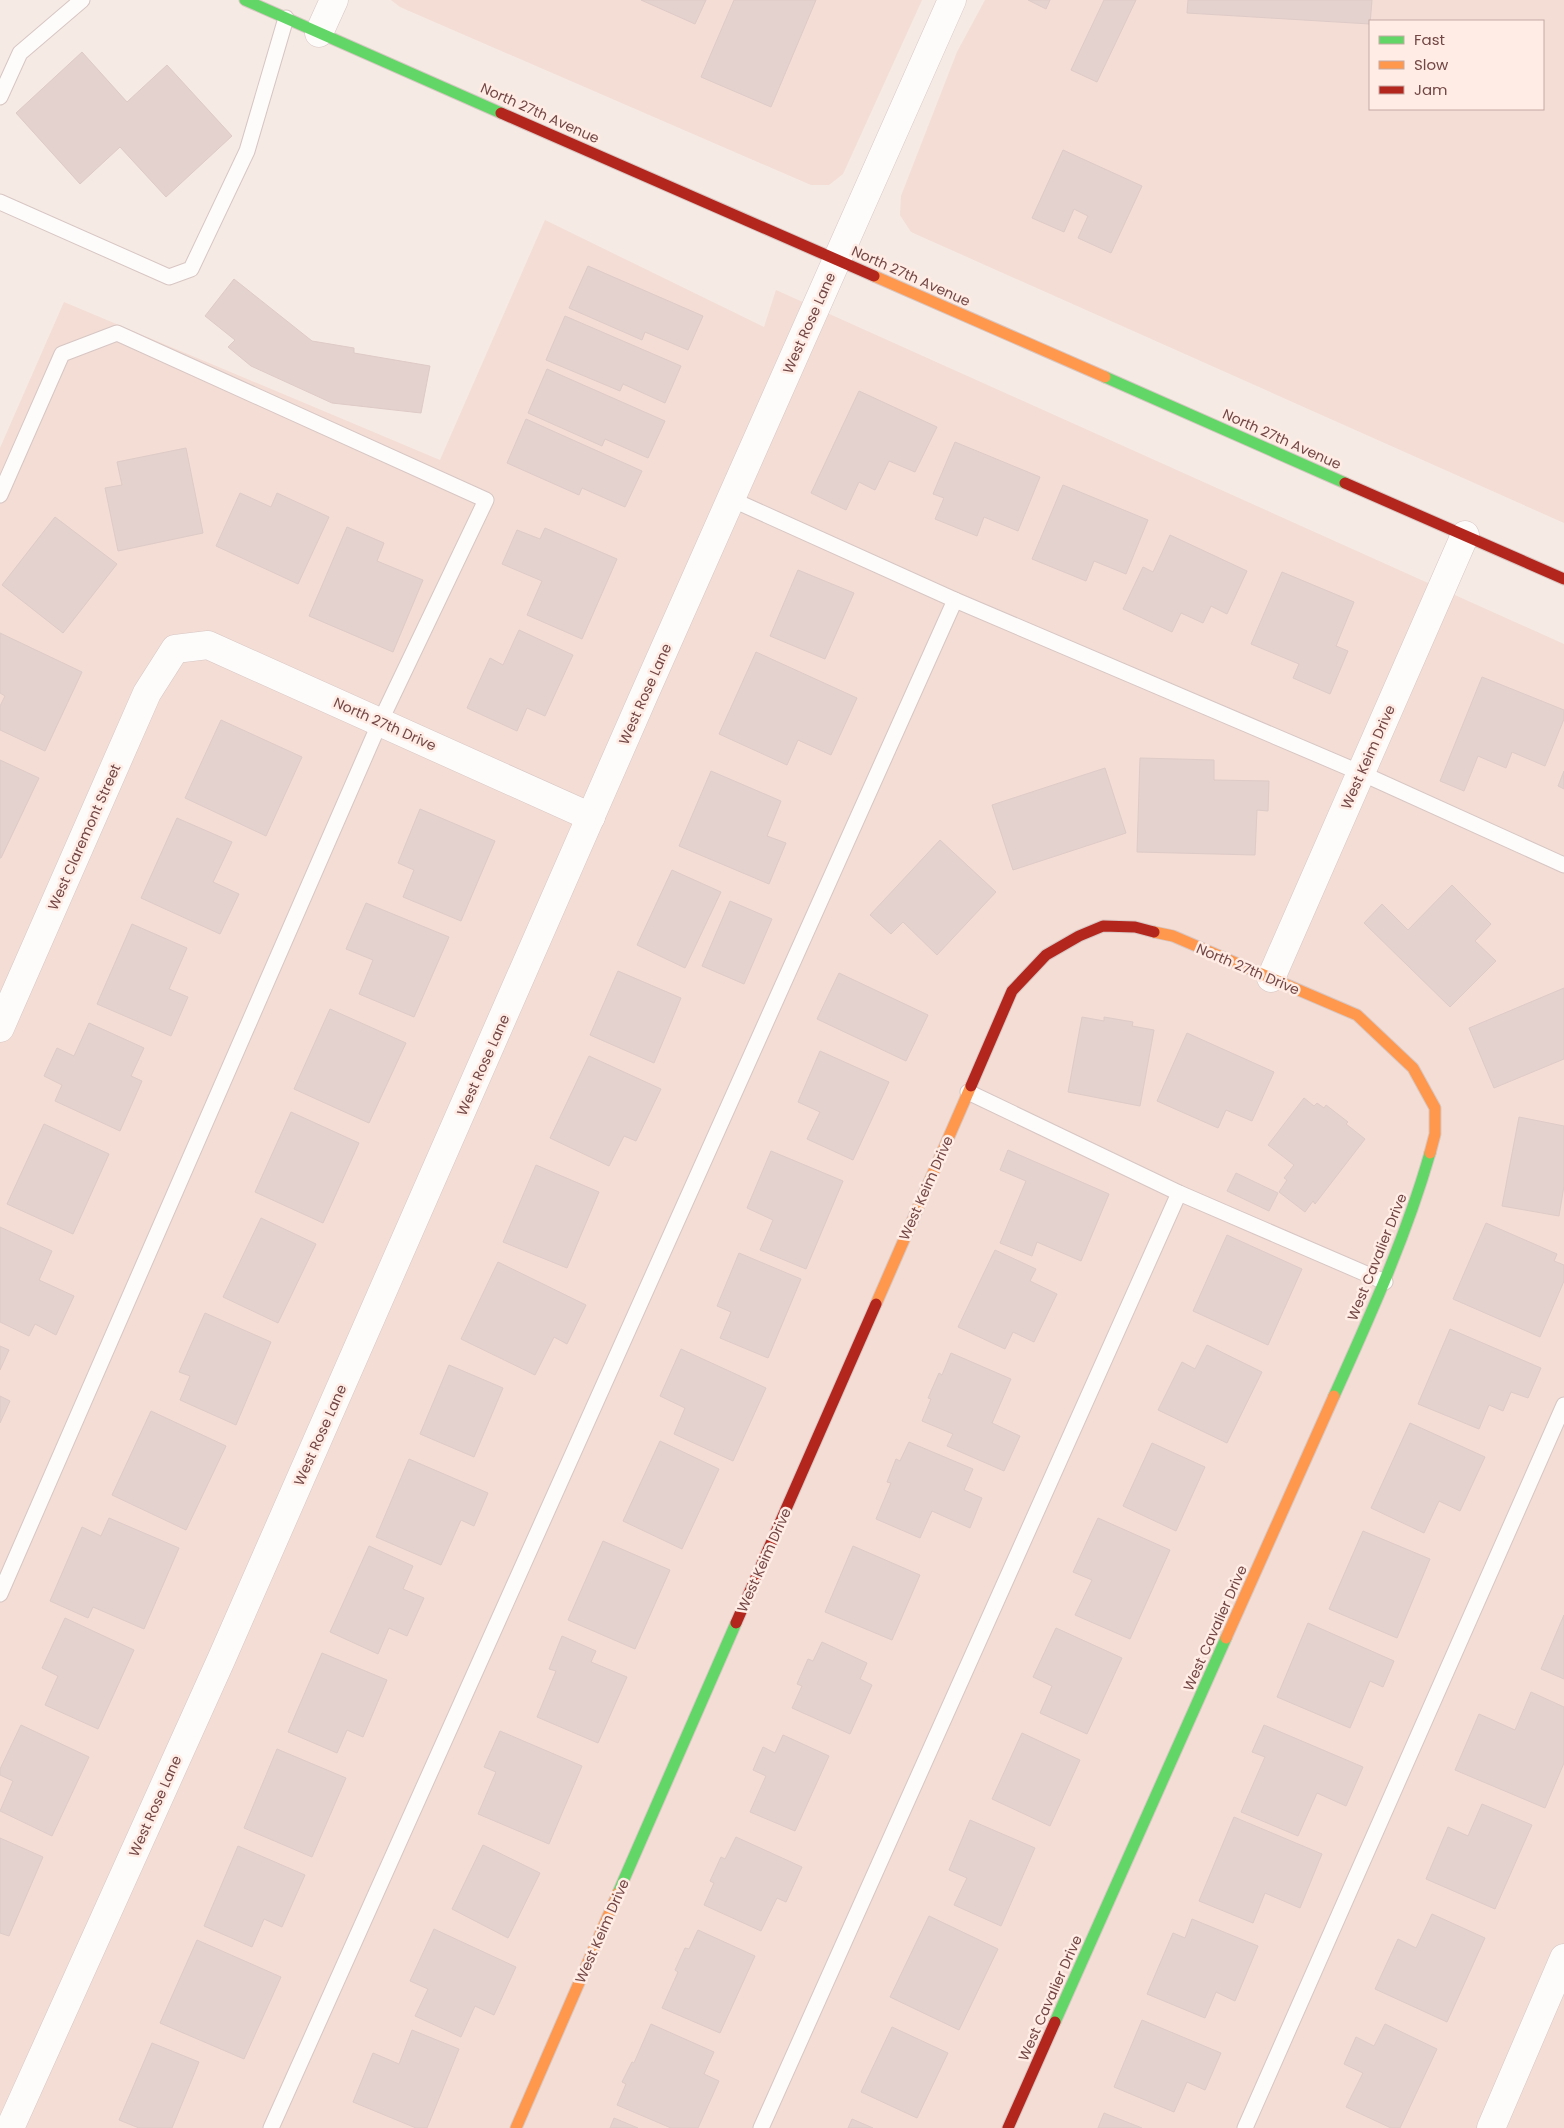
<svg xmlns="http://www.w3.org/2000/svg" width="1564" height="2128" font-family="Poppins,sans-serif">
	<rect width="100%" height="100%" fill="#f6eae4"/>
	<g fill="#f3ddd5" fill-rule="evenodd">
		<path d="M391 0H922L843 174 829 185H811L400 7Z"/>
		<path d="M985 0H1564V523L911 232 900 215 901 196 957 52ZM1370 21H1543V109H1370Z"/>
		<path d="M545 220 764 327 776 290 1564 644V2128H0V448L64 302 440 460Z"/>
	</g>
	<g fill="#e4d2cf" stroke="#decac7">
		<path d="M641 0H706L695 24Z"/>
		<path d="M734 0H816L771 107 701 77Z"/>
		<path d="M1028 0H1050L1046 9Z"/>
		<path d="M1104 0H1136L1097 82 1071 70Z"/>
		<path d="M1188 0H1372L1370 24 1187 13Z"/>
		<path d="M82 52 127 102 167 65 232 136 166 197 120 147 80 184 16 113Z"/>
		<path d="M1063 150 1142 186 1111 253 1078 238 1088 216 1074 209 1064 232 1032 218Z"/>
		<path d="M588 266 703 316 688 350 645 332 642 340 569 308Z"/>
		<path d="M234 279 312 341 354 348V353L430 366 421 413 332 403 251 366 228 347 235 340 205 316Z"/>
		<path d="M565 316 681 366 665 403 623 384 620 391 546 360Z"/>
		<path d="M547 369 665 421 648 458 605 439 602 446 528 413Z"/>
		<path d="M859 391 937 427 915 472 889 461 875 490 859 482 846 510 811 493Z"/>
		<path d="M526 419 642 471 625 507 582 488 579 495 507 463Z"/>
		<path d="M955 442 1040 477 1018 531 984 517 977 536 935 519 944 498 933 494Z"/>
		<path d="M186 448 203 533 118 551 105 488 122 485 117 462Z"/>
		<path d="M1063 485 1148 520 1126 574 1094 561 1086 581 1032 559Z"/>
		<path d="M240 493 271 507 277 493 329 517 298 584 216 546Z"/>
		<path d="M55 517 117 564 63 633 2 585Z"/>
		<path d="M347 527 384 543 377 561 423 580 393 652 309 616Z"/>
		<path d="M545 528 617 559 582 639 527 615 542 581 502 564 517 530 540 539Z"/>
		<path d="M1170 535 1247 571 1227 614 1211 606 1203 623 1181 613 1172 632 1123 609 1143 567 1153 572Z"/>
		<path d="M798 570 854 593 825 659 770 636Z"/>
		<path d="M1282 572 1354 602 1336 646 1348 651 1330 694 1293 678 1299 664 1251 644Z"/>
		<path d="M519 630 573 655 545 716 527 708 517 731 467 708 490 658 503 665Z"/>
		<path d="M0 633 82 672 45 751 0 730V706L5 696 0 693Z"/>
		<path d="M756 652 857 698 831 755 798 740 787 765 719 734Z"/>
		<path d="M1482 677 1564 710V719L1545 766 1512 752 1506 768 1478 756 1464 791 1440 781Z"/>
		<path d="M221 720 302 757 266 836 185 798Z"/>
		<path d="M1140 758 1214 760V780L1269 781 1268 811 1257 810 1255 855 1137 852Z"/>
		<path d="M0 760 39 778 1 858H0Z"/>
		<path d="M1105 768 1126 833 1013 870 992 805Z"/>
		<path d="M711 771 781 801 767 836 786 843 769 884 679 846Z"/>
		<path d="M1564 771V789L1558 786Z"/>
		<path d="M420 809 495 841 461 921 403 897 414 870 398 863Z"/>
		<path d="M177 818 232 842 213 882 239 894 220 934 141 898Z"/>
		<path d="M940 840 996 892 937 955 903 922 891 934 870 915Z"/>
		<path d="M672 870 721 892 685 968 637 945Z"/>
		<path d="M1452 885 1491 924 1475 941 1496 961 1450 1007 1364 923 1382 904 1408 930Z"/>
		<path d="M730 901 772 919 744 984 702 966Z"/>
		<path d="M366 903 449 937 414 1017 359 994 373 960 346 949Z"/>
		<path d="M132 924 187 948 169 989 188 997 171 1036 97 1004Z"/>
		<path d="M618 971 681 998 654 1063 590 1035Z"/>
		<path d="M839 973 928 1015 906 1061 817 1019Z"/>
		<path d="M1564 988V1059L1494 1088 1469 1028Z"/>
		<path d="M330 1009 406 1043 369 1123 294 1089Z"/>
		<path d="M1082 1017 1104 1021V1017L1133 1022 1132 1026 1154 1030 1140 1106 1068 1092Z"/>
		<path d="M89 1023 144 1048 131 1076 142 1081 120 1131 55 1101 62 1085 44 1076 57 1048 74 1056Z"/>
		<path d="M1187 1033 1274 1072 1252 1121 1226 1110 1218 1128 1157 1101Z"/>
		<path d="M820 1051 889 1082 853 1160 807 1139 820 1112 798 1102Z"/>
		<path d="M589 1056 661 1089 636 1141 624 1136 609 1166 550 1138Z"/>
		<path d="M1304 1098 1314 1106 1317 1103 1324 1108 1326 1105 1348 1122 1346 1124 1365 1139 1315 1204 1313 1201 1305 1212 1279 1192 1287 1180 1284 1178 1294 1165 1268 1145Z"/>
		<path d="M291 1112 359 1143 323 1223 255 1192Z"/>
		<path d="M1519 1117 1564 1126V1186L1559 1216 1502 1206Z"/>
		<path d="M44 1124 109 1154 73 1234 7 1204Z"/>
		<path d="M1008 1150 1109 1194 1081 1261 1037 1242 1032 1256 1000 1243 1026 1181 1000 1170Z"/>
		<path d="M771 1151 843 1181 806 1269 760 1250 773 1220 747 1208Z"/>
		<path d="M536 1165 599 1192 567 1268 503 1242Z"/>
		<path d="M1236 1173 1278 1193 1269 1211 1227 1191Z"/>
		<path d="M261 1218 316 1244 278 1323 223 1297Z"/>
		<path d="M1486 1223 1557 1254 1554 1261 1564 1265V1281L1540 1337 1453 1299Z"/>
		<path d="M0 1227 52 1251 39 1280 74 1296 56 1335 35 1324 29 1336 0 1322Z"/>
		<path d="M1227 1235 1302 1269 1268 1345 1193 1311Z"/>
		<path d="M995 1250 1036 1269 1030 1281 1057 1294 1034 1342 1013 1332 1005 1349 958 1327Z"/>
		<path d="M739 1253 801 1279 768 1358 720 1338 731 1312 717 1306Z"/>
		<path d="M498 1262 586 1305 567 1344 554 1337 535 1375 461 1339Z"/>
		<path d="M205 1313 271 1342 236 1425 180 1400 190 1376 179 1372Z"/>
		<path d="M1450 1329 1541 1368 1528 1398 1511 1392 1503 1411 1489 1405 1479 1429 1418 1404Z"/>
		<path d="M1207 1345 1262 1372 1227 1443 1158 1410 1182 1362 1195 1369Z"/>
		<path d="M0 1346 9 1350 0 1370Z"/>
		<path d="M681 1349 766 1388 733 1461 674 1434 685 1408 660 1396Z"/>
		<path d="M951 1353 1011 1379 992 1423 1020 1436 1004 1471 947 1446 953 1434 922 1421 931 1399 928 1398 939 1373 942 1375Z"/>
		<path d="M449 1365 503 1388 474 1457 420 1434Z"/>
		<path d="M0 1396 10 1401 0 1423Z"/>
		<path d="M151 1411 226 1446 186 1530 112 1495Z"/>
		<path d="M1410 1423 1485 1457 1460 1511 1439 1501 1424 1533 1371 1508Z"/>
		<path d="M660 1441 719 1469 682 1549 623 1521Z"/>
		<path d="M909 1442 973 1469 964 1490 982 1498 970 1528 932 1511 920 1538 876 1519 891 1483 887 1482 896 1459 900 1461Z"/>
		<path d="M1152 1443 1205 1467 1176 1531 1123 1506Z"/>
		<path d="M409 1459 488 1493 474 1526 461 1520 441 1565 376 1537Z"/>
		<path d="M109 1518 179 1548 144 1629 93 1607 88 1618 50 1601 82 1527 101 1536Z"/>
		<path d="M1098 1518 1170 1550 1130 1639 1075 1615 1092 1580 1073 1572Z"/>
		<path d="M1363 1531 1430 1559 1397 1638 1329 1609Z"/>
		<path d="M603 1541 670 1570 635 1649 568 1620Z"/>
		<path d="M369 1546 413 1566 403 1589 424 1598 407 1636 389 1628 378 1654 330 1632Z"/>
		<path d="M853 1546 920 1575 892 1640 825 1612Z"/>
		<path d="M1564 1615V1679L1541 1669Z"/>
		<path d="M65 1618 134 1650 98 1729 45 1705 58 1676 42 1668Z"/>
		<path d="M1308 1623 1394 1661 1383 1687 1370 1681 1350 1728 1277 1697Z"/>
		<path d="M1056 1628 1122 1658 1087 1734 1040 1713 1052 1686 1033 1677Z"/>
		<path d="M562 1636 596 1651 591 1662 627 1677 598 1743 537 1717 556 1671 549 1669Z"/>
		<path d="M822 1642 867 1663 860 1679 872 1685 850 1734 792 1708 802 1686 797 1684 808 1659 813 1661Z"/>
		<path d="M322 1653 387 1680 363 1737 347 1730 337 1753 288 1732Z"/>
		<path d="M1531 1692 1564 1707V1763L1545 1808 1455 1770 1479 1714 1515 1730Z"/>
		<path d="M21 1725 89 1757 52 1836 0 1811 13 1781 0 1775V1769Z"/>
		<path d="M1264 1725 1363 1767 1346 1806 1317 1793 1298 1836 1241 1812 1265 1757 1252 1752Z"/>
		<path d="M500 1731 582 1766 549 1844 478 1814 496 1772 484 1767Z"/>
		<path d="M1022 1733 1080 1760 1050 1826 992 1799Z"/>
		<path d="M783 1735 829 1756 795 1831 750 1812 766 1776 753 1770 763 1747 775 1753Z"/>
		<path d="M277 1749 346 1778 312 1857 244 1828Z"/>
		<path d="M1482 1804 1532 1825 1495 1909 1426 1879 1448 1827 1468 1836Z"/>
		<path d="M1234 1817 1322 1854 1300 1908 1265 1893 1253 1923 1199 1901Z"/>
		<path d="M970 1820 1035 1848 1001 1926 954 1905 967 1878 949 1870Z"/>
		<path d="M736 1837 802 1867 786 1902 777 1898 761 1931 704 1905 714 1883 710 1881 721 1857 725 1859Z"/>
		<path d="M0 1838 43 1857 9 1936 0 1933Z"/>
		<path d="M483 1845 540 1873 508 1938 452 1909Z"/>
		<path d="M238 1846 305 1875 282 1927 264 1919 252 1947 204 1926Z"/>
		<path d="M1432 1914 1485 1938 1447 2022 1375 1989 1398 1939 1416 1948Z"/>
		<path d="M929 1916 998 1949 959 2030 890 1997Z"/>
		<path d="M1192 1919 1258 1946 1235 2001 1216 1992 1205 2018 1147 1994 1173 1933 1185 1938Z"/>
		<path d="M434 1929 516 1967 494 2015 475 2006 461 2037 415 2016 428 1989 410 1981Z"/>
		<path d="M698 1930 755 1956 720 2033 662 2008 678 1972 675 1970 685 1948 689 1949Z"/>
		<path d="M197 1940 281 1977 244 2059 160 2023Z"/>
		<path d="M1142 2020 1221 2053 1205 2090 1187 2082 1174 2112 1114 2087Z"/>
		<path d="M651 2024 714 2052 704 2074 719 2081 698 2128H671L617 2105 626 2084 622 2082 632 2062 634 2063Z"/>
		<path d="M1385 2024 1437 2049 1400 2128H1391L1346 2107 1363 2073 1344 2064 1356 2037 1374 2046Z"/>
		<path d="M892 2027 948 2053 917 2118 861 2092Z"/>
		<path d="M412 2030 459 2049 427 2128H416L353 2102 373 2053 399 2064Z"/>
		<path d="M152 2043 199 2062 172 2128H139L119 2120Z"/>
		<path d="M1104 2113 1142 2128H1098Z"/>
		<path d="M614 2118 638 2128H610Z"/>
		<path d="M852 2119 873 2128H848Z"/>
	</g>
	<g fill="none" stroke-linecap="round" stroke-linejoin="round">
		<defs>
			<g id="lane">
				<path d="M0 97 20 53 82 0"/>
				<path d="M0 202 169 277 191 269 247 151 286 18"/>
				<path d="M0 495 62 354 117 333 486 500 380 722 0 1594"/>
				<path d="M731 499 955 600 1361 773 1564 865"/>
				<path d="M968 1092 1179 1193 1385 1282"/>
				<path d="M271 2128 955 600"/>
				<path d="M761 2128 1179 1193"/>
				<path d="M1245 2128 1564 1405"/>
			</g>
			<g id="street">
				<path d="M319 33 334 0"/>
				<path d="M1271 978 1465 535"/>
				<path d="M0 1028 147 693 175 649 208 645 591 817"/>
				<path d="M10 2128 221 1660 644 695 952 0"/>
				<path d="M1491 2128 1564 1958"/>
			</g>
			<g id="fast">
				<path d="M245 0 501 113"/>
				<path d="M1105 377 1345 483"/>
				<path d="M1334 1396C1370 1316 1406 1237 1430 1153"/>
				<path d="M618 1893 736 1623"/>
				<path d="M1055 2022 1226 1638"/>
			</g>
			<g id="slow">
				<path d="M874 276 1105 377"/>
				<path d="M1154 932 1173 936 1357 1015 1413 1068 1435 1108V1134L1430 1153"/>
				<path d="M876 1304 971 1086"/>
				<path d="M1226 1638 1334 1396"/>
				<path d="M516 2128 618 1893"/>
			</g>
			<g id="jam">
				<path d="M501 113 874 276"/>
				<path d="M1345 483 1564 579"/>
				<path d="M971 1086 1012 991 1046 955 1079 936 1103 926 1135 927 1154 932"/>
				<path d="M736 1623 876 1304"/>
				<path d="M1008 2128 1055 2022"/>
			</g>
		</defs>
		<use href="#lane" stroke="#d7c6c3" stroke-width="17"/>
		<use href="#street" stroke="#d7c6c3" stroke-width="29"/>
		<use href="#fast" stroke="#d8c7c4" stroke-width="13"/>
		<use href="#slow" stroke="#d8c7c4" stroke-width="13"/>
		<use href="#jam" stroke="#d8c7c4" stroke-width="13"/>
		<use href="#lane" stroke="#fefcfb" stroke-width="15"/>
		<use href="#street" stroke="#fefcfb" stroke-width="28"/>
		<use href="#fast" stroke="#63d668" stroke-width="11"/>
		<use href="#slow" stroke="#ff974d" stroke-width="11"/>
		<use href="#jam" stroke="#b3261e" stroke-width="11"/>
	</g>
	<g text-anchor="middle" dominant-baseline="central" stroke-width="5" stroke-linejoin="round" paint-order="stroke">
		<g font-size="14" fill="#734746" stroke="#ffece4">
			<text transform="translate(540 113) rotate(24)">North 27th Avenue</text>
			<text transform="translate(911 276) rotate(24)">North 27th Avenue</text>
			<text transform="translate(809 323) rotate(-66)">West Rose Lane</text>
			<text transform="translate(1282 439) rotate(24)">North 27th Avenue</text>
			<text transform="translate(645 694) rotate(-66)">West Rose Lane</text>
			<text transform="translate(385 724) rotate(24)">North 27th Drive</text>
			<text transform="translate(1368 757) rotate(-66)">West Keim Drive</text>
			<text transform="translate(84 837) rotate(-66)">West Claremont Street</text>
			<text transform="translate(1248 969) rotate(23)">North 27th Drive</text>
			<text transform="translate(483 1065) rotate(-66)">West Rose Lane</text>
			<text transform="translate(926 1188) rotate(-66)">West Keim Drive</text>
			<text transform="translate(1377 1257) rotate(-68)">West Cavalier Drive</text>
			<text transform="translate(320 1435) rotate(-66)">West Rose Lane</text>
			<text transform="translate(764 1560) rotate(-66)">West Keim Drive</text>
			<text transform="translate(1215 1628) rotate(-66)">West Cavalier Drive</text>
			<text transform="translate(155 1806) rotate(-66)">West Rose Lane</text>
			<text transform="translate(602 1931) rotate(-66)">West Keim Drive</text>
			<text transform="translate(1050 1998) rotate(-66)">West Cavalier Drive</text>
		</g>
	</g>
	<rect x="1369" y="20" width="175" height="90" fill="#ffece4" stroke="#c7aaa5"/>
	<rect x="1379" y="36" width="25" height="8" fill="#63d668" stroke="#c7aaa5"/>
	<text x="1414" y="45" font-size="15" fill="#734746">Fast</text>
	<rect x="1379" y="61" width="25" height="8" fill="#ff974d" stroke="#c7aaa5"/>
	<text x="1414" y="70" font-size="15" fill="#734746">Slow</text>
	<rect x="1379" y="86" width="25" height="8" fill="#b3261e" stroke="#c7aaa5"/>
	<text x="1414" y="95" font-size="15" fill="#734746">Jam</text>
</svg>
